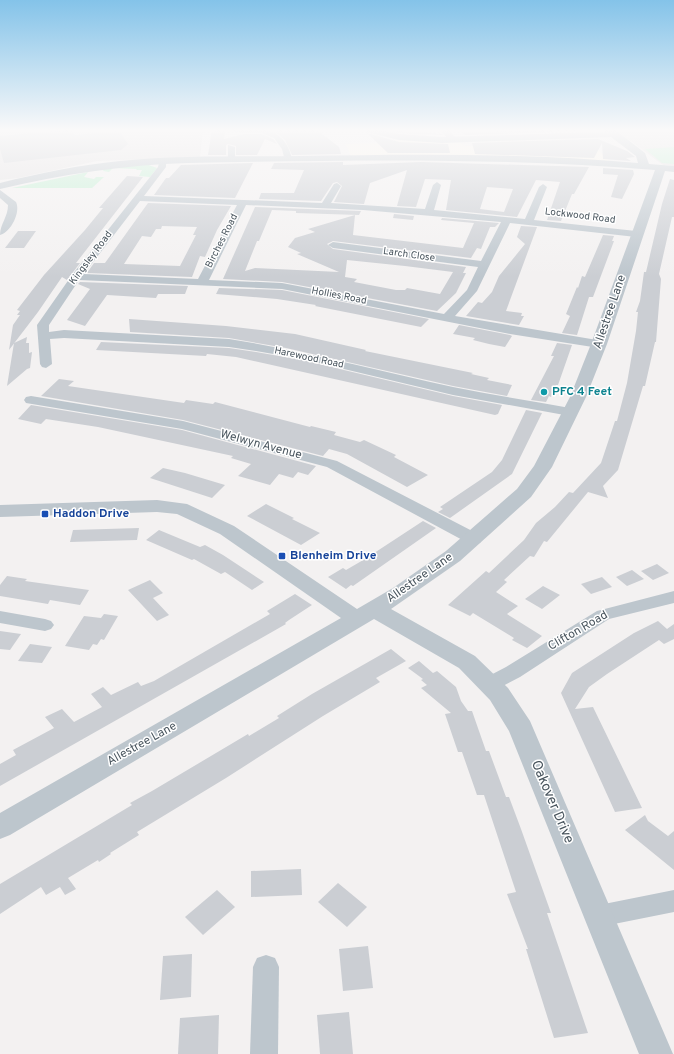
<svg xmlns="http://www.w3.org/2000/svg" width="674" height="1054" font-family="Overpass,sans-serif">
	<rect width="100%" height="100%" fill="#f3f1f1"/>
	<path fill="#fcf7ec" d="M400 139 459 142 465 146 595 147 611 162 351 157 346 144 385 143Z"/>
	<g fill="#e4e2e3">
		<path d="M0 130H203L200 157 97 161 18 178 0 180Z"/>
		<path d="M616 130H674V166L663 165Z"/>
	</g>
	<g fill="#c1efd2">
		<path d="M674 147V164L662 163 645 149Z"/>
		<path d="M146 164 157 168 150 177 139 176 142 170H136L137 169 113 168 109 172 103 171 104 169Z"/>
		<path d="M88 172 84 177 94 179 96 177H104L92 188H12Z"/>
	</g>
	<g fill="#cbced3" fill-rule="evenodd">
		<path d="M66 130H72L75 135 119 131 128 144 121 150 4 163 0 149V136Z"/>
		<path d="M212 130H225L224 139 244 134H262L273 139 277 144 265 139 257 155H236V146L228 144 226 145V155H208Z"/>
		<path d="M275 130H317L339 147 341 154 292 155 285 140 275 132Z"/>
		<path d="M386 130 442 134 443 135 399 133Z"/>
		<path d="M545 130H575L579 131 465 135 462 132Z"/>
		<path d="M367 133 399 142 448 144 450 153H388Z"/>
		<path d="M598 139 627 151 635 157 626 158 631 161 603 159 602 143 594 158 475 154 472 143Z"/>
		<path d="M343 162V165L421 162 589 167 574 194H572L561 221 547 220 560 182 536 180 517 217 446 210 451 180 425 179 416 207 397 206 407 170 370 183 364 204 334 202 342 186 337 182 333 183 321 201 259 199 261 193H294L304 170 271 169 274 163ZM487 187 513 189 504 212 480 209Z"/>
		<path d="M253 163 235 198 154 195 166 178H169L181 165Z"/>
		<path d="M603 168 633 170 634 174 622 199 611 197 618 175 603 174Z"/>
		<path d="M127 176 143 177 76 263H80L67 280 62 277 38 312 9 350 13 325 20 315H17L20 311 17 310 44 275 85 230 103 208H99Z"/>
		<path d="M670 179 674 180V217H672L659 274 661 279 656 342H655L645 386H643L618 470 603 486 608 498 588 492 547 542 544 541 534 557 530 556 504 580 507 582 496 592 518 606 507 614 542 636 527 648 512 640 514 638 473 613 470 616 448 605 486 571 489 573 524 540 536 523 555 507 569 492 573 493 601 463 615 421H617L627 383 636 331 638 312H636L640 301 644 272H646L662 204Z"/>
		<path d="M148 203 231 206 217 230 205 257 200 256 192 277 87 273 94 263H105ZM162 226 197 227 193 235H196L180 266 124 264 142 236 151 237 156 229H161Z"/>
		<path d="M255 207 361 211 359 215 296 213V211L272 210 259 241H257L245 271 255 268 339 272 297 254 301 253 288 247 295 238 315 232 308 229 355 215 353 235 463 248 474 223 441 220 442 218 499 223 495 227H490L481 249 477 248 471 258 333 241 327 244 333 249 466 267 463 273H466L456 293 437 311 282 282 223 279ZM347 260 405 266 453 272 440 294 407 288 405 290H396L354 282 357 279 345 277Z"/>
		<path d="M394 214 414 216 413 220 393 218Z"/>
		<path d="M521 226 537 227 506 311 522 313 521 316H524L519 325 466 316 478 302 482 303 492 292 499 276 525 244 517 237Z"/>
		<path d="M18 231H36L24 248H5Z"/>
		<path d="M603 235 614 236 612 241H614L593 297H589L577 335 562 333 570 316 566 314 577 287 578 288 582 276 585 277Z"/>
		<path d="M80 282 188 286 185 294H158L156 298 107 295 85 326 67 320 90 289 78 284Z"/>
		<path d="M219 288 282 290 429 319 421 327 315 306 316 305 277 299 216 294Z"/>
		<path d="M129 319 226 326 295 334 366 350 365 351 473 373 471 374 489 378 487 380 512 385 507 396 453 386 286 348 229 338 130 332Z"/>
		<path d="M459 325 510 335 512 336 505 347 489 344 473 340 475 338 453 334Z"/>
		<path d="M27 337 26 343H29V353L32 352 30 368 27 369 7 386 14 343Z"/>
		<path d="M101 342 229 348 256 352 302 360 453 396 502 405 498 414 495 415 236 357 207 354 206 356 96 350Z"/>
		<path d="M557 343 572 345 558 385H556L551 397 549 396 546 402 531 400 554 356H551Z"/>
		<path d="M59 379 74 381 68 386 184 403 186 400 213 404 215 402 310 427 311 426 336 432 334 435 360 442 364 440 396 455 394 457 428 475 407 487 347 454 329 449 323 456 183 420 41 396Z"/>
		<path d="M31 405 182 430 316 466 308 475 298 472 293 478 279 474 270 485 238 476 251 464 231 458 233 456 98 427 46 419 41 424 18 419Z"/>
		<path d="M526 410 542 413 512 474 450 518 438 512 443 509 440 507 492 472 502 460Z"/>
		<path d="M163 468 185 473 225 485 212 498 150 478Z"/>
		<path d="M266 504 294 518 292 519 320 533 301 545 247 516Z"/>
		<path d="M423 521 436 528 353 586 351 585 346 589 328 577 343 568 346 570 365 559Z"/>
		<path d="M139 528 137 540 70 542 73 530Z"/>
		<path d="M159 530 200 547 205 545 223 555 264 582 252 590 225 572 221 574 194 559 192 560 146 540Z"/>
		<path d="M657 564 669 573 653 580 641 571Z"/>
		<path d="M632 570 644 579 627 586 616 577Z"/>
		<path d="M7 576 27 579 25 581 89 590 80 605 50 600 48 604 0 596V585Z"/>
		<path d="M602 577 612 587 591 594 581 584Z"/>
		<path d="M150 580 163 593 153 598 169 615 157 621 128 590Z"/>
		<path d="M543 586 560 595 542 609 525 599Z"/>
		<path d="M295 594 312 605 289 620 285 623 286 624 0 786V764L16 755 13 750 54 728 45 717 62 709 74 722 102 707 91 694 103 687 111 695 138 682 141 686 154 681 270 614 267 611Z"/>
		<path d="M104 614 118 616 104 640 101 639 97 645 93 644 89 650 65 646 84 616 101 618Z"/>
		<path d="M658 621 667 629 674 624V639L664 644 659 640 607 674 589 687 575 709 593 707 642 808 615 812 561 693 572 673 634 633Z"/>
		<path d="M0 631 21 634 10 650 0 649Z"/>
		<path d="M30 644 52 647 42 663 18 661Z"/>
		<path d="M391 649 406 661 376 678 380 682 323 716 226 778 137 832 139 835 110 853 111 854 99 862 98 860 68 878 76 889 65 895 60 887 46 895 41 887 0 914V884L132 805 130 803 152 791 248 734 249 736 279 718 277 716 312 694Z"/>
		<path d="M419 661 433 673 437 671 456 687 461 701 468 711H472L486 751H489L506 797H509L521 829 551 913H547L588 1033 554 1038 526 949H528L507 894 516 892 484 795H477L462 752H458L445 714 451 713 421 688 427 685 421 680 423 679 408 668Z"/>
		<path d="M645 815 648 821 668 836 674 831V870L625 830Z"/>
		<path d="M301 869 302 895 251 897V871Z"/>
		<path d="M338 883 367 907 347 927 318 902Z"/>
		<path d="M217 890 235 907 203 935 185 917Z"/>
		<path d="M368 946 373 988 343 991 339 949Z"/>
		<path d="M192 954 191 997 160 1000 163 956Z"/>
		<path d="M349 1012 353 1054H320L317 1015Z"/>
		<path d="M219 1015 218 1054H178L180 1018Z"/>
	</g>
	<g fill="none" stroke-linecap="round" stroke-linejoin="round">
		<g fill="#bdc6cd" fill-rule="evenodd">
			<path d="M232 130C260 127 285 127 292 159L285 161 282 149 274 138 262 133 236 132Z"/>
			<path d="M441 130H449L457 140 456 142H450Z"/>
			<path d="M228 145 235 147V162L228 160Z"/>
			<path d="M160 159H166V167L144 196 322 203 334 184 337 183 341 186 331 203 425 209 433 185 437 182 441 185 434 210 525 219 539 187 543 184 547 187 534 220 636 231 641 234 636 237 510 223 477 291 455 316 603 341 605 344 599 348 510 334 282 289 79 280 49 325V332L64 330 229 339C305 351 378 371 453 387 492 395 531 401 570 408L575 409 577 412 575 415 570 416 453 395 302 359 256 351 229 347 64 338 50 339 52 364 46 368 42 367 40 364 37 325 72 275 158 167ZM140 201 237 205 198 279 84 274ZM246 205 363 210 501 222 481 261 333 242 328 245 333 248 478 267 467 290 444 314 282 283 209 280Z"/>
			<path d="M0 190 16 202C21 212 11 232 0 235 0 224 8 217 8 205L0 198Z"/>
			<path d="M31 396 183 421 337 461 480 535 482 539 480 543 474 544 468 543 327 467 182 429 26 403 24 400 26 397Z"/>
			<path d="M674 591V603L609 619 520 677 497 689 490 691 483 689 480 684 483 679 506 667 597 611Z"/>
			<path d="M0 611 45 619 51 621 54 625 51 629 45 631 0 623Z"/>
			<path d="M674 890V912L599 927 590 924 587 916 590 908 599 905Z"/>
			<path d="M266 955 275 958 279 967 278 1054H250L253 967 257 958Z"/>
		</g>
		<path fill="#bdc6cd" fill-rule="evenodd" d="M365 130H380L399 134 442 137 604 132V130H614L618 132 645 153 649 164 674 166V172L665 171 607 344 586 397 552 467 531 497 460 561 391 609 475 656 508 688 530 721 673 1054H639L509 731 490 700 459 668 374 619 10 835 0 839V813L341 618 220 534 177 514 157 512 0 517V505L157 500 187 504 234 526 357 609 393 588 446 551 517 489 534 466 570 397 591 344 655 170C500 157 343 160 188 163 124 165 62 174 0 189V183C40 173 80 165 120 161 180 155 240 157 301 156 413 154 526 153 638 163L636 156 611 137 442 143 399 140 367 132Z"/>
	</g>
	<linearGradient id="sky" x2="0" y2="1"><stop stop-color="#84c3e9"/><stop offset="0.47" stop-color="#faf9f9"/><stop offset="1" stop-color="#faf9f9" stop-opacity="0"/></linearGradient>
	<rect width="674" height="277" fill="url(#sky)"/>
	<circle fill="#0f9aa8" stroke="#fff" stroke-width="1.5" cx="544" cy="392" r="4"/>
	<g fill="#1a4fb4" stroke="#fff" stroke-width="1.5">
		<rect x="41" y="510" width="8" height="8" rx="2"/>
		<rect x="278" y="552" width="8" height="8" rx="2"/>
	</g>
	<g text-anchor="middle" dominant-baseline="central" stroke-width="3" stroke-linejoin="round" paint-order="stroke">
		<g font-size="10" fill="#49555e" stroke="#fff">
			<text transform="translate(580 216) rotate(7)">Lockwood Road</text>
			<text transform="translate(222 241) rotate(-63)">Birches Road</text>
			<text transform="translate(409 255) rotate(8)">Larch Close</text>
			<text transform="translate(91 258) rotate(-53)">Kingsley Road</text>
			<text transform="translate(339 296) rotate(11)">Hollies Road</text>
			<text transform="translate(309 358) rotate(12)">Harewood Road</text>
		</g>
		<g font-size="12" fill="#49555e" stroke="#fff">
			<text transform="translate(610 312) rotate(-71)">Allestree Lane</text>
			<text transform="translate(261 445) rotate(15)">Welwyn Avenue</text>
			<text transform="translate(420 578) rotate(-35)">Allestree Lane</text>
			<text transform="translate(578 631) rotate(-30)">Clifton Road</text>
			<text transform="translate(142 744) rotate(-29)">Allestree Lane</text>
		</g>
		<g font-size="12" font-weight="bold" fill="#0d838f" stroke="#fff" text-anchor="start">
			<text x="552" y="392">PFC 4 Feet</text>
		</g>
		<g font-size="12" font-weight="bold" fill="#164399" stroke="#fff" text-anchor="start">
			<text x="53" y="514">Haddon Drive</text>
			<text x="290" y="556">Blenheim Drive</text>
		</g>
		<g font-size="14" fill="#49555e" stroke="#fff">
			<text transform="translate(552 802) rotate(67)">Oakover Drive</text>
		</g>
	</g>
</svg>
